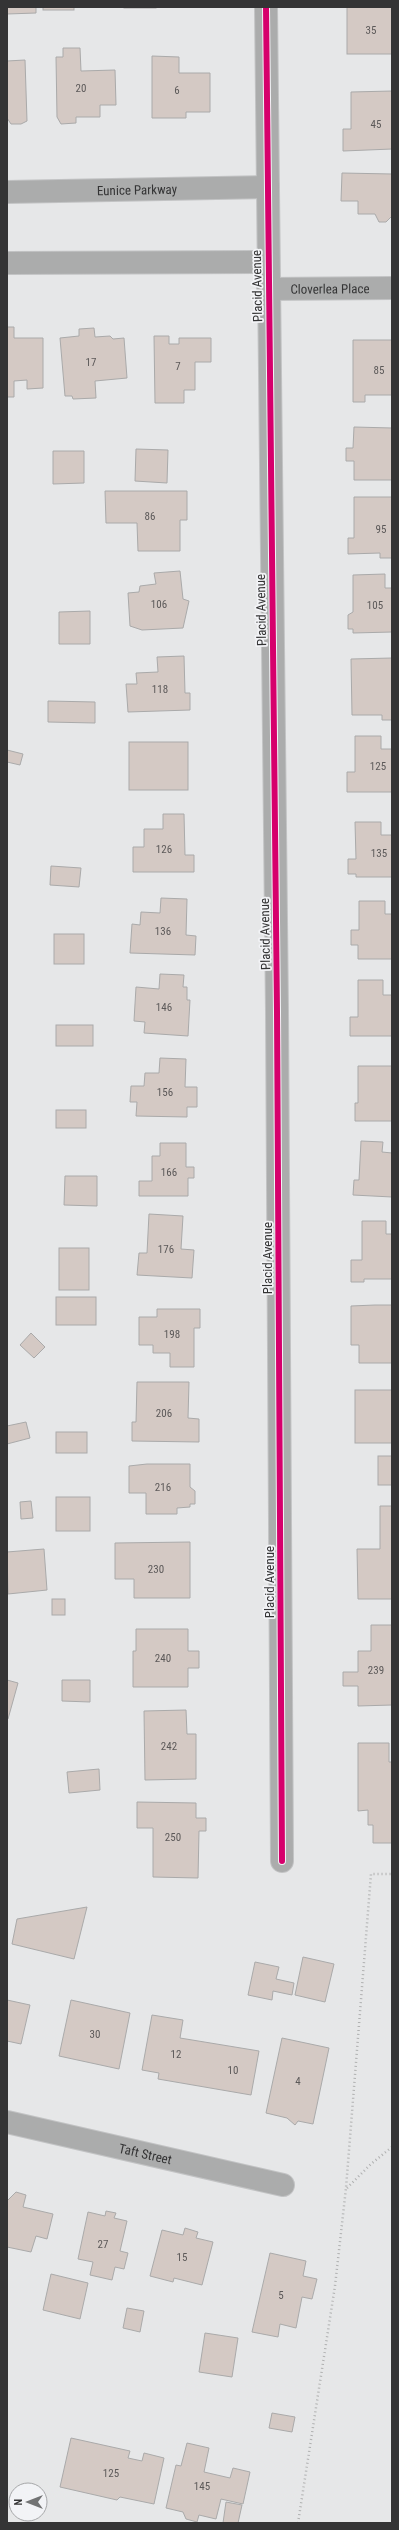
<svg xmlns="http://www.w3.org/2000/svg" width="399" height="2530" font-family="'Roboto Condensed',sans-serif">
	<rect width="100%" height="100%" fill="#e6e7e8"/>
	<g fill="#d4c9c4" stroke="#aaa">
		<path d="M7 7H36V13L7 14Z"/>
		<rect x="43" y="7" width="31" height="3"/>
		<rect x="124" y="7" width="32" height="1"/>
		<rect x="347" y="7" width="45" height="47"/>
		<path d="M63 48H80L81 71 115 70 116 105H100V117H76V123L61 124 57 117 56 57H63Z"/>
		<path d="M152 56 179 57V73H210V112H186V118H152Z"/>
		<path d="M25 60 27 121 21 124H11L7 118V61Z"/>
		<path d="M392 91V149L343 151V129H351V92Z"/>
		<path d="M342 173 392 174V216L386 222H379L375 214H358V201H341Z"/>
		<path d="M7 327H14V338H43V388L27 389V380L14 381V397H7Z"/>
		<path d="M94 328 95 337 110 336 113 339 124 338 127 378 95 381 96 398 73 399 72 396H65L60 338 79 336V329Z"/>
		<path d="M154 336H169V344H179V338H211V362H195V390H184V403H155Z"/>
		<path d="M353 340H392V395H365V402H353Z"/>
		<path d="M354 427 392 428V480H354V461H346V448H353Z"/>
		<path d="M136 449 168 450 167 483 135 481Z"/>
		<path d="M53 451H84V483L53 484Z"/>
		<path d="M105 491H187V520H180V551H138L137 523H106Z"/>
		<path d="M354 497H392V558H380V553L348 554V538H354Z"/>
		<path d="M180 571 183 599 189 601 183 628 142 630 130 626 128 593 139 592 140 586 156 584 154 573Z"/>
		<path d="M385 574V588H392V632L353 633V629H348V615L353 612V575Z"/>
		<path d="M90 611V644H59V612Z"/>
		<path d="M184 656 185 693H190V710L128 712 126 684H137L136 673 158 672 157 657Z"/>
		<path d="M392 658V720H382V715H352L351 659Z"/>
		<path d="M48 701 95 702V723L48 722Z"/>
		<path d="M355 736H381V749H392V792H347V772H355Z"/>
		<rect x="129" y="742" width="59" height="48"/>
		<path d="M7 750 23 754 20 765 7 762Z"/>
		<path d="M163 814H184L185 855H194V872H133V847H144V829H163Z"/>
		<path d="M355 822H381V835H392V877H356V874H348V859H356Z"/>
		<path d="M51 866 81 868 79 887 50 885Z"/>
		<path d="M161 898 187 899 186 935 196 936 195 955 130 953 132 924 140 925 141 912 160 913Z"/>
		<path d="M359 901H385V914H392V959H358V945H351V930H359Z"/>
		<rect x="54" y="934" width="30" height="30"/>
		<path d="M160 974 184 975 183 987H187V1000H190L188 1036 144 1033 145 1022 134 1021 136 987 159 989Z"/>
		<path d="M358 980H383V995H392V1036H350V1017H358Z"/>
		<rect x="56" y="1025" width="37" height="21"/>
		<path d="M160 1058 186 1059 185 1087H197V1107H187V1117L136 1116 137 1102H130L131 1086H144L145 1073H159Z"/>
		<path d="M358 1066H392V1121H355V1103H358Z"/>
		<rect x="56" y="1110" width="30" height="18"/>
		<path d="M361 1141 383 1142 382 1152 392 1153V1197L353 1195 354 1180H359Z"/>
		<path d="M160 1143H186V1167H194V1178H188V1196H139V1181H152V1156H160Z"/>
		<path d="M65 1176H97V1206L64 1205Z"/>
		<path d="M149 1214 183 1216 181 1249 194 1250 192 1278 137 1275 139 1253H147Z"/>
		<path d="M362 1221H386V1234H392V1279H364V1282H351V1260H362Z"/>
		<rect x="59" y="1248" width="30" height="42"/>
		<rect x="56" y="1297" width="40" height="28"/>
		<path d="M375 1305H392V1363H359V1345H351V1306Z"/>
		<path d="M157 1309H200V1328H194V1367H170V1353H153V1345H139V1317H157Z"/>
		<path d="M31 1333 45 1347 34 1358 20 1345Z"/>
		<path d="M137 1382H189L188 1418 199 1419V1442L132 1441V1422H136Z"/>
		<rect x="355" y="1390" width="37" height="53"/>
		<path d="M26 1422 30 1438 7 1444V1426Z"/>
		<rect x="56" y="1432" width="31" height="21"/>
		<rect x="378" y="1456" width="14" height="29"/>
		<path d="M147 1464H190V1487L195 1491V1504H190V1507L177 1508V1514H146V1493H129V1466Z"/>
		<rect x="56" y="1497" width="34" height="34"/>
		<path d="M31 1501 33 1518 21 1519 20 1502Z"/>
		<path d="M380 1506H392V1599H358L357 1549H380Z"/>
		<path d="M190 1542V1598H134V1579H115V1543Z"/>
		<path d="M44 1549 47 1590 8 1594 7 1552Z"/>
		<rect x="52" y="1599" width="13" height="16"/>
		<path d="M371 1625H392V1705L358 1706V1686H343V1672H358V1651H371Z"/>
		<path d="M136 1629H188V1651H199V1668H188V1687H133V1651H136Z"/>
		<path d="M7 1680 18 1683 8 1719 7 1718Z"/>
		<path d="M62 1680H90V1702L62 1701Z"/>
		<path d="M186 1710 187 1734H196V1779L145 1780 144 1711Z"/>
		<path d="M358 1743H389V1762H392V1843H373V1825H368V1810L358 1811Z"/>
		<path d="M99 1769 100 1790 69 1793 67 1772Z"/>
		<path d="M137 1802 196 1803V1818H206V1831H199L198 1878 153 1877V1828H137Z"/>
		<path d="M87 1907 74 1959 12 1944 17 1919Z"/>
		<path d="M303 1957 334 1964 325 2002 295 1995Z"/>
		<path d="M255 1962 279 1967 276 1979 294 1983 292 1995 273 1991 272 2000 248 1995Z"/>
		<path d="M7 2000 30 2005 21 2044 7 2041Z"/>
		<path d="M71 2000 130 2013 119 2069 59 2056Z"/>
		<path d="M152 2015 183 2020 180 2038 259 2051 251 2095 158 2079 159 2073 142 2070Z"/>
		<path d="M282 2038 329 2048 313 2124 298 2121 295 2125 287 2118 266 2113Z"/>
		<path d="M16 2192 26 2195 23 2207 53 2214 47 2239 36 2236 31 2252 7 2247V2201Z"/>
		<path d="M106 2211 116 2213 114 2218 127 2221 120 2251 128 2253 124 2269 115 2267 112 2280 90 2275 93 2262 78 2259 88 2212 105 2216Z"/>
		<path d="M185 2228 198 2232 196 2238 213 2242 202 2285 174 2278 173 2282 150 2276 162 2230 183 2235Z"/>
		<path d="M270 2253 306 2261 303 2276 317 2279 312 2299 302 2297 296 2328 280 2324 278 2337 252 2332Z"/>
		<path d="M51 2274 88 2283 80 2319 43 2310Z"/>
		<path d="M127 2308 144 2311 140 2332 123 2328Z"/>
		<path d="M205 2333 238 2338 232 2377 199 2372Z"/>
		<path d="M272 2413 295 2417 292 2432 269 2428Z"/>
		<path d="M71 2438 130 2451 128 2458 142 2461 144 2453 164 2458 154 2504 120 2497 117 2500 60 2487Z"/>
		<path d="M187 2443 209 2448 204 2472 230 2478 233 2468 250 2472 243 2504 221 2499 216 2519 199 2515 197 2522 186 2519 183 2512 166 2508 176 2465 181 2466Z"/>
		<path d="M226 2502 242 2505 238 2523H223Z"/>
	</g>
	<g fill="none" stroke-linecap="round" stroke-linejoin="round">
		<defs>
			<g id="minor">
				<path d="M266 7 277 1011 282 1861"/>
				<path id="s1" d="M7 192 268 187"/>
				<path d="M7 263 268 262"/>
				<path id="s2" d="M268 289 392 288"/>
				<path id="s3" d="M7 2122 283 2185"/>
			</g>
		</defs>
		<use href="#minor" stroke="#c2c3c4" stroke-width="24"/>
		<g stroke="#b0b1b1" stroke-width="2.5" stroke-dasharray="1 3" stroke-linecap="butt">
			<path d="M347 2188 371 2164 392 2147"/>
			<path d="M298 2523 335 2286 346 2188 371 1874H392"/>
		</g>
		<use href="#minor" stroke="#abacac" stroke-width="22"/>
		<defs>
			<path id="cycleway" d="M266 7 277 1011 282 1861"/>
		</defs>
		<use href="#cycleway" stroke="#f2f3f6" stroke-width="8"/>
		<use href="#cycleway" stroke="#d6006c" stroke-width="6"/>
	</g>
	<g text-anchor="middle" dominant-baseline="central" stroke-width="3.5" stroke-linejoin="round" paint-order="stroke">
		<g font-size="11" fill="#5c5959">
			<text x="371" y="30">35</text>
			<text x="81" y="88">20</text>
			<text x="177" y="90">6</text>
			<text x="376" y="124">45</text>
			<text x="91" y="362">17</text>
			<text x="178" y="366">7</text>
			<text x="379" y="370">85</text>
			<text x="150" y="516">86</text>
			<text x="381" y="529">95</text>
			<text x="159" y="604">106</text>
			<text x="375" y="605">105</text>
			<text x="160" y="689">118</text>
			<text x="378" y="766">125</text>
			<text x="164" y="849">126</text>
			<text x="379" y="853">135</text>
			<text x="163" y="931">136</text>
			<text x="164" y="1007">146</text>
			<text x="165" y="1092">156</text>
			<text x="169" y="1172">166</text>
			<text x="166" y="1249">176</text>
			<text x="172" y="1334">198</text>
			<text x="164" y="1413">206</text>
			<text x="163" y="1487">216</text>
			<text x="156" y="1569">230</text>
			<text x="163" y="1658">240</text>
			<text x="376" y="1670">239</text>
			<text x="169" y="1746">242</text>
			<text x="173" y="1837">250</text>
			<text x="95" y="2034">30</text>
			<text x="176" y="2054">12</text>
			<text x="233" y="2070">10</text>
			<text x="298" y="2081">4</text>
			<text x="103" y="2244">27</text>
			<text x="182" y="2257">15</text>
			<text x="281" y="2295">5</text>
			<text x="111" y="2473">125</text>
			<text x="202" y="2486">145</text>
		</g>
		<g font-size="13" fill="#343435" stroke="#f2f3f6">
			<text stroke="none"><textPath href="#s1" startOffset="130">Eunice Parkway</textPath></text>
			<text transform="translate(257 286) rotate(-91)">Placid Avenue</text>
			<text stroke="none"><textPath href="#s2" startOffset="62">Cloverlea Place</textPath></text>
			<text transform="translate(261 610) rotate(-91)">Placid Avenue</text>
			<text transform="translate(265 934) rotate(-91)">Placid Avenue</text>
			<text transform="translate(267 1258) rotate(-90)">Placid Avenue</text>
			<text transform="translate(269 1582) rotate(-90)">Placid Avenue</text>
			<text stroke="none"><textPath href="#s3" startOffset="142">Taft Street</textPath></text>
		</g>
	</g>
	<rect width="399" height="2530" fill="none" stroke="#343435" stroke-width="16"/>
	<g transform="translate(28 2502) rotate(270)"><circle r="19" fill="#f2f3f6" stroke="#a6a7a9"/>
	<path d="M0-3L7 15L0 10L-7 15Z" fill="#727374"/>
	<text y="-6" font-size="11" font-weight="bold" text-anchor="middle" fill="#343435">N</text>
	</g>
</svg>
